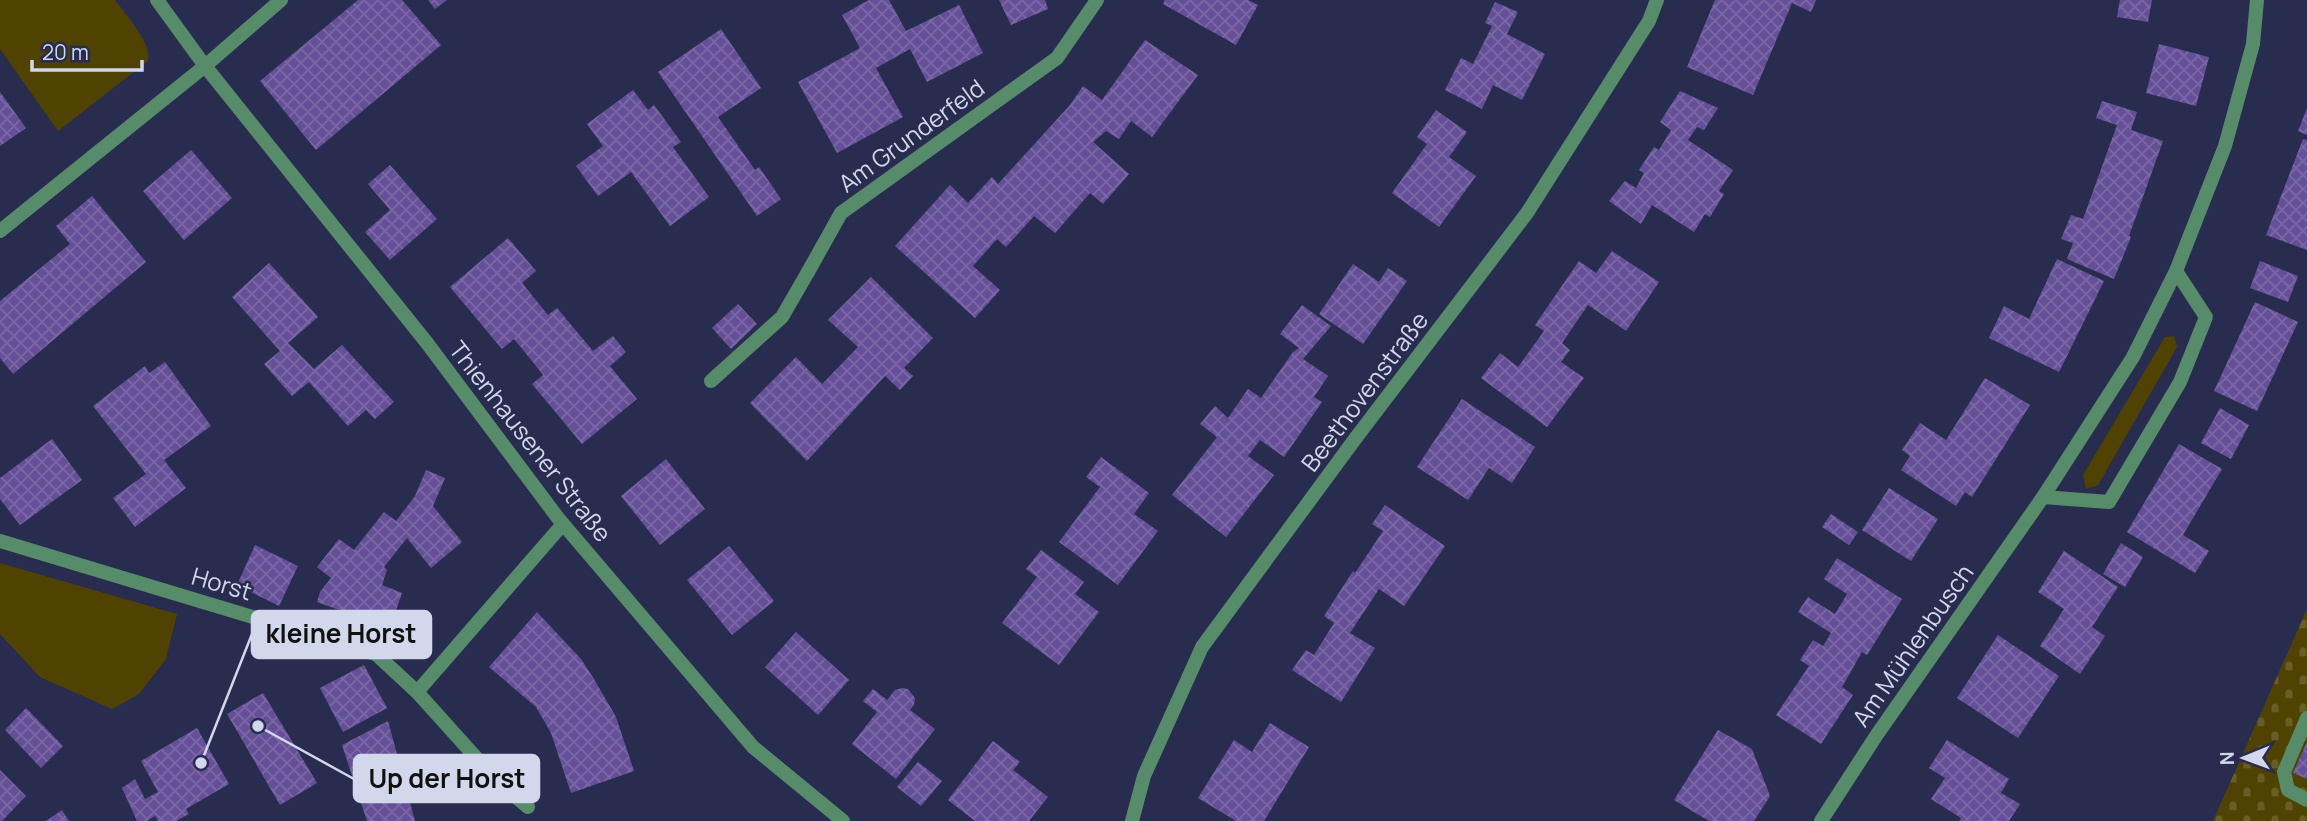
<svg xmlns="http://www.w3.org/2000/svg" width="2307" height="821" font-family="Manrope,sans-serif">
	<defs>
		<pattern id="cemetery-stones" width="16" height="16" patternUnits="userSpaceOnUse" patternTransform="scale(1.75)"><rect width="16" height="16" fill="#504200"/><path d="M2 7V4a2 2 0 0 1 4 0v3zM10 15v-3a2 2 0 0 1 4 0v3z" fill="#685d25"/></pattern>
		<pattern id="building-cross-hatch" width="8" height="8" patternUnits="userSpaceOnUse" patternTransform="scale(1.75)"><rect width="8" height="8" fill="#655097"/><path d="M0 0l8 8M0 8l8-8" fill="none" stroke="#7a68a6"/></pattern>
	</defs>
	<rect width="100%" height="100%" fill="#282d4f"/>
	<g fill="#504200">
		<path d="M0 0H115C125 14 153 44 148 61L58 131 0 49Z"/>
		<path d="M2174 336 2177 347 2098 485 2086 489 2083 475 2165 337Z"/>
		<path d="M0 563 177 614 166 659 139 694 112 709 40 677 0 634Z"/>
	</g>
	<path fill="url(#cemetery-stones)" d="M2307 609V821H2213Z"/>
	<g fill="url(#building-cross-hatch)">
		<path d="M358 0H402L441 45 316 150 260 81Z"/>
		<path d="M428 0H447L435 9Z"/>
		<path d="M869 0H889L906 31 959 5 983 53 927 82 910 49 876 68 903 117 837 153 798 82 860 48 842 15Z"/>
		<path d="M999 0H1045L1048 9 1011 25Z"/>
		<path d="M1165 0H1248L1258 5 1236 45 1163 4Z"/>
		<path d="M1715 0H1816L1811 12 1792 3 1753 95 1687 67Z"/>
		<path d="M2120 0H2152L2148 22 2117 17Z"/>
		<path d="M1495 2 1518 12 1507 34 1545 54 1522 100 1493 85 1482 109 1445 90 1461 58 1473 64 1492 26 1485 23Z"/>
		<path d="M721 29 761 88 718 117 755 170 759 167 781 199 757 216 658 72Z"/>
		<path d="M1145 40 1198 75 1152 137 1131 121 1119 139 1106 131 1093 142 1129 174 1103 204 1090 193 1055 233 1034 216 1006 247 997 239 973 266 1000 290 975 318 895 246 950 185 968 203 992 177 998 184 1070 105 1083 86 1102 100Z"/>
		<path d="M2159 44 2209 57 2196 106 2146 93Z"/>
		<path d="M633 90 648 110 654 105 681 142 673 147 709 197 670 226 631 172 598 196 576 166 603 146 587 124Z"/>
		<path d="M1680 91 1718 108 1704 130 1697 127 1688 140 1733 170 1719 191 1724 194 1710 217 1705 214 1694 232 1652 205 1641 224 1609 201 1625 181 1636 188 1644 173 1639 170 1654 147 1659 150 1671 130 1660 122Z"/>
		<path d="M0 92 26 128 0 146Z"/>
		<path d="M2102 101 2137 112 2131 130 2163 141 2129 236 2131 237 2114 279 2067 259 2073 243 2061 239 2071 215 2083 219 2117 125 2096 118Z"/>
		<path d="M2307 108V135L2298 131Z"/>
		<path d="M1436 110 1467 132 1449 157 1476 176 1439 227 1392 193 1427 144 1417 137Z"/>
		<path d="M2303 139 2307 140V250L2266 235Z"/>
		<path d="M191 150 232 198 184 240 143 191Z"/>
		<path d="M390 165 437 219 390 260 365 232 390 210 368 184Z"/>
		<path d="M92 196 146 262 13 374 0 358V301L70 244 56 226Z"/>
		<path d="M508 238 536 271 522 283 548 315 557 308 593 351 613 336 626 352 610 366 637 399 582 444 532 384 543 375 532 361 514 339 502 349 450 287Z"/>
		<path d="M1612 251 1659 282 1626 331 1588 305 1562 343 1570 350 1561 362 1584 378 1547 427 1481 378 1500 353 1518 367 1544 331 1535 325 1579 261 1596 273Z"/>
		<path d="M2057 259 2104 281 2059 372 1989 338 2004 306 2029 319Z"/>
		<path d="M2260 261 2298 276 2288 302 2250 288Z"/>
		<path d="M269 263 318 317 288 343 314 369 342 345 394 402 375 419 366 410 348 426 309 382 292 396 264 364 280 351 232 297Z"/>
		<path d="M1353 264 1379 282 1388 268 1407 281 1363 344 1319 314Z"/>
		<path d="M871 277 933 338 904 368 913 376 900 390 885 376 807 461 750 403 796 357 822 384 858 347 828 320Z"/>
		<path d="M2255 302 2298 322 2257 411 2214 391Z"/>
		<path d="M738 304 757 324 731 349 712 328Z"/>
		<path d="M1302 305 1331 326 1303 359 1328 376 1314 397 1322 402 1284 457 1260 440 1248 456 1274 475 1226 537 1172 495 1217 437 1200 424 1215 406 1228 418 1248 389 1261 398 1293 352 1299 348 1280 334Z"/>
		<path d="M165 362 211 426 164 460 186 488 135 527 113 498 146 474 93 406 145 366 149 373Z"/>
		<path d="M1985 378 2030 405 1972 497 1965 492 1956 506 1901 470 1910 456 1902 450 1920 423 1946 440Z"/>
		<path d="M1462 399 1535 447 1512 483 1489 468 1468 500 1417 467Z"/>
		<path d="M2220 408 2249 425 2231 459 2201 443Z"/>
		<path d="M52 439 82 480 20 525 0 499V478Z"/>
		<path d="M2179 444 2222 469 2183 535 2209 551 2195 573 2127 532Z"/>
		<path d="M1101 457 1149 493 1134 514 1158 531 1118 585 1059 542 1100 487 1086 477Z"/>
		<path d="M666 459 705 509 660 545 621 496Z"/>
		<path d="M426 470 445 478 433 506 462 542 431 568 407 538 384 567 387 570 382 585 402 593 390 628 317 602 320 592 331 578 317 567 339 539 354 550 384 512 396 521 415 496Z"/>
		<path d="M1889 488 1938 519 1911 561 1862 530Z"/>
		<path d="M1385 505 1445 546 1404 606 1379 589 1350 633 1375 648 1341 702 1292 670 1306 650 1314 655 1334 623 1324 616 1353 571 1355 573 1383 531 1372 524Z"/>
		<path d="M1831 514 1858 532 1849 545 1822 527Z"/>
		<path d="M2121 543 2143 557 2125 587 2103 574Z"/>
		<path d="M255 545 298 566 279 606 237 585Z"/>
		<path d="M729 546 774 601 732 635 687 580Z"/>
		<path d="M1041 550 1084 582 1075 594 1099 612 1059 665 1002 623 1037 577 1026 569Z"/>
		<path d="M2064 551 2118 587 2092 627 2105 636 2080 674 2040 646 2064 609 2038 592Z"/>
		<path d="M1837 558 1902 599 1867 655 1862 652 1842 687 1853 695 1821 744 1776 715 1809 666 1800 660 1813 640 1823 646 1831 633 1798 612 1808 597 1835 614 1847 594 1824 579Z"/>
		<path d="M537 612 581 659 594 679 616 717 634 771 571 793 551 733 536 707 489 667Z"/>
		<path d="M796 632 849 680 818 715 765 667Z"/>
		<path d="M1998 635 2059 676 2018 738 1957 698Z"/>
		<path d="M364 665 387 708 343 732 320 688Z"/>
		<path d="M902 688 908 689 915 698 914 705 910 710 935 729 896 779 852 744 877 712 863 701 873 689 887 700 895 690Z"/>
		<path d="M263 693 317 783 280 805 227 714Z"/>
		<path d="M26 708 63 746 41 768 5 730Z"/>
		<path d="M388 721 415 821H367L342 745Z"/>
		<path d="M1270 723 1309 747 1264 821H1236L1198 798 1234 740 1252 752Z"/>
		<path d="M197 728 229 784 186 809 189 814 176 821H158L155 816 147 821H137L122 788 135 779 145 799 158 792 141 761Z"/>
		<path d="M1718 730 1752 749 1770 796 1754 821H1709L1674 800Z"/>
		<path d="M1947 740 2009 779 2001 793 2020 804 2009 821H1959L1961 818 1931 799 1945 778 1929 768Z"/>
		<path d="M993 741 1020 762 1013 770 1048 797 1029 821H975L948 800Z"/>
		<path d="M2307 742V779L2293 773Z"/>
		<path d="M918 762 942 781 921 806 897 787Z"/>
		<path d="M0 770 26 796 2 821H0Z"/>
		<path d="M62 810 69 821H46Z"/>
	</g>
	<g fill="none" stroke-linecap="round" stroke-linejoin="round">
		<g stroke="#578c6a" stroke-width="14">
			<path d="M711 381 782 317 808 272"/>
			<path d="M2043 497 2109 502 2180 382 2206 317 2176 271"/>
			<path d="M0 541 376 654 417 692 498 782 528 807"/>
			<path d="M417 692 563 524"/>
			<path d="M2307 718 2284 772 2288 790 2307 800"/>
		</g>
		<g stroke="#578c6a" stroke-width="14">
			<path d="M157 0 205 66 427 343 558 518 753 747 843 821"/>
			<path d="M0 231 205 66 281 0"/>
			<path d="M808 272 841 213 1057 58 1097 0"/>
			<path d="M1132 821 1144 776 1202 647 1355 439 1527 213 1649 21 1657 0"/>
			<path d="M1821 821 1876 736 2043 497 2133 357 2176 271 2225 146 2253 44 2257 0"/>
		</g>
	</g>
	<g text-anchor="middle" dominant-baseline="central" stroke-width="5" stroke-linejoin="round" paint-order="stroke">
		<g font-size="24" fill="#d2d7ec" stroke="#282d4f">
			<text transform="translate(911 135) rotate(-36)">Am Grunderfeld</text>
			<text transform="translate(1364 391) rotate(-53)">Beethovenstraße</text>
			<text transform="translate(531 441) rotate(52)">Thienhausener Straße</text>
			<text transform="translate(222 583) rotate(16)">Horst</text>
			<text transform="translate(1912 645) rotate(-55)">Am Mühlenbusch</text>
		</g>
	</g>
	<path fill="none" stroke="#d2d7ec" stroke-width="2.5" d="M201 763L252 634M258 726L354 779"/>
	<g fill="#d2d7ec" stroke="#282d4f" stroke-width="2.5">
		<circle cx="201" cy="763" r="7"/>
		<circle cx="258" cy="726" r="7"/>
	</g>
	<g fill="#d2d7ec" stroke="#d2d7ec" stroke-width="2.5">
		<rect x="252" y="611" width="179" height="47" rx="7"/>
		<rect x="354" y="755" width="185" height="47" rx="7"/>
	</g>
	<g font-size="26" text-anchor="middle" font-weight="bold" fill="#111">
		<text x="341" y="643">kleine Horst</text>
		<text x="447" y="788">Up der Horst</text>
	</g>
	<g transform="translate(2244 758) rotate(269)" stroke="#282d4f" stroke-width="5" paint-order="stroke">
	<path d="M0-5L12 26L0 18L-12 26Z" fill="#d2d7ec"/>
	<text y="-10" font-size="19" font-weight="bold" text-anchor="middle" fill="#d2d7ec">N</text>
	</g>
	<path d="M32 60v10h110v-10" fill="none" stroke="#d2d7ec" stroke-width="3.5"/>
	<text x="42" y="60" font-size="21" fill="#d2d7ec" stroke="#282d4f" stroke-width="5" paint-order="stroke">20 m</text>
</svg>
